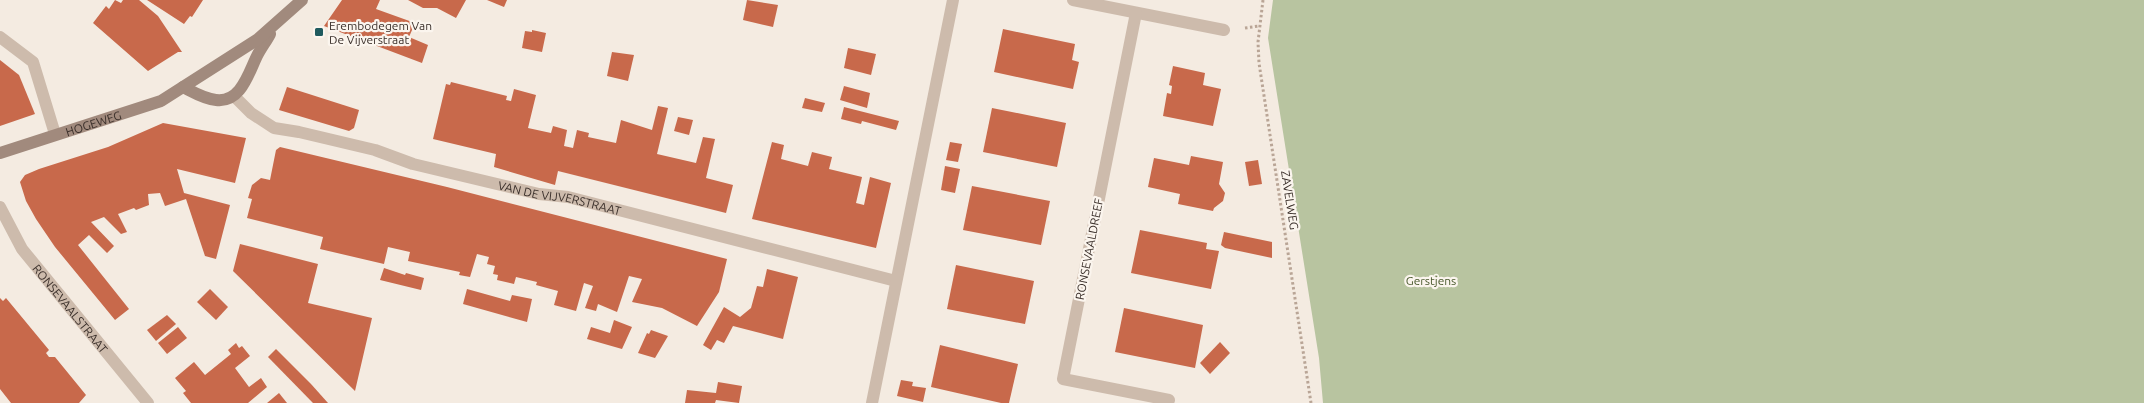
<svg xmlns="http://www.w3.org/2000/svg" width="2144" height="403" font-family="Ubuntu,sans-serif">
	<rect width="100%" height="100%" fill="#f4ebe1"/>
	<path fill="#b8c4a0" d="M1273 0H2144V403H1323L1319 358 1268 38Z"/>
	<g fill="#c8694b">
		<path d="M115 0 121 3 123 0H139L158 16 182 52H178L148 71 93 23 106 6 109 9Z"/>
		<path d="M147 0H203L192 17 190 16 184 24Z"/>
		<path d="M342 0H380L376 9 415 23 409 37 428 45 422 63 324 26Z"/>
		<path d="M408 0H466L456 18 437 8H423Z"/>
		<path d="M487 0H507L504 7Z"/>
		<path d="M747 0 778 5 773 27 743 20Z"/>
		<path d="M1003 29 1075 44 1072 60 1079 62 1073 89 994 72Z"/>
		<path d="M532 30 546 33 542 52 522 48 525 31 532 32Z"/>
		<path d="M848 48 876 54 871 75 844 68Z"/>
		<path d="M612 52 634 55 628 81 607 76Z"/>
		<path d="M0 60 19 75 35 114 0 126Z"/>
		<path d="M1173 66 1205 73 1203 85 1221 89 1213 126 1163 116 1167 93 1171 94 1172 86 1169 85Z"/>
		<path d="M451 82 507 96 506 100 511 101 514 89 536 95 528 128 551 133 553 126 567 130 564 146 573 148 577 130 589 133 588 137 616 143 621 120 652 130 658 106 668 108 657 154 696 163 703 137 715 139 706 178 733 185 726 213 558 171 555 185 494 167 496 154 433 139 446 84 450 85Z"/>
		<path d="M844 86 870 93 867 108 840 100Z"/>
		<path d="M287 87 359 110 354 128 349 131 279 110Z"/>
		<path d="M805 98 825 103 822 112 802 108Z"/>
		<path d="M844 107 899 121 896 130 862 121 861 124 841 119Z"/>
		<path d="M992 108 1066 123 1057 167 983 152Z"/>
		<path d="M678 117 693 120 689 135 674 131Z"/>
		<path d="M163 123 246 138 235 183 177 169 184 193 230 205 216 259 205 256 186 199 165 206 160 193 148 194 149 205 136 210 134 208 118 214 127 232 121 234 104 217 91 222 114 246 107 253 89 235 78 245 129 309 115 320 55 247 36 219 26 201 20 182 25 175 39 169 108 147Z"/>
		<path d="M772 142 784 145 781 159 808 166 812 152 832 157 829 169 862 177 856 203 864 205 870 177 891 183 876 248 752 219Z"/>
		<path d="M950 142 962 144 958 162 946 160Z"/>
		<path d="M280 147 447 187 727 259 719 292 697 326 662 308 632 302 642 279 629 276 617 312 598 304 596 311 585 308 593 286 584 283 576 311 554 305 558 291 536 285 537 282 516 277 514 284 497 280 498 275 493 274 495 266 487 264 489 257 477 254 470 277 459 275 460 272 408 261 410 252 388 247 384 264 320 249 323 237 247 218 252 199 248 198 252 185 261 178 270 180 276 150Z"/>
		<path d="M1191 156 1223 162 1219 184 1225 193 1223 201 1214 208 1213 211 1178 204 1180 194 1148 187 1154 158 1189 165Z"/>
		<path d="M1258 160 1262 184 1249 186 1245 162Z"/>
		<path d="M945 166 960 169 955 193 941 190Z"/>
		<path d="M972 186 1050 201 1041 245 963 230Z"/>
		<path d="M1140 230 1207 243 1206 249 1219 251 1211 289 1131 273Z"/>
		<path d="M1224 232 1272 242V258L1225 248 1221 245Z"/>
		<path d="M240 244 318 264 308 303 372 318 355 391 233 271Z"/>
		<path d="M956 265 1034 281 1025 324 947 309Z"/>
		<path d="M384 268 405 275 406 273 424 278 421 290 380 280Z"/>
		<path d="M767 269 798 277 783 339 733 326 724 343 717 340 711 350 703 345 724 307 740 317 751 308 757 286 763 287Z"/>
		<path d="M210 289 228 307 216 320 197 302Z"/>
		<path d="M467 289 510 301 512 295 532 299 527 322 463 304Z"/>
		<path d="M0 298 3 301 6 298 49 350 46 353 49 357H55L86 395 79 403H11L0 389Z"/>
		<path d="M1124 308 1203 325 1195 368 1115 352Z"/>
		<path d="M167 315 176 324 156 341 147 330Z"/>
		<path d="M614 320 632 327 622 349 587 339 591 327 610 333Z"/>
		<path d="M178 327 187 338 167 354 158 343Z"/>
		<path d="M651 330 668 336 655 358 638 353 647 333 649 334Z"/>
		<path d="M1220 342 1230 353 1210 374 1200 363Z"/>
		<path d="M236 343 239 348 242 346 250 356 235 368 249 387 261 378 267 387 248 403H191L183 393 186 391 175 378 194 362 205 375 231 354 228 350Z"/>
		<path d="M940 345 1018 364 1009 403H1001L931 387Z"/>
		<path d="M276 349 311 384 328 403H313L268 357Z"/>
		<path d="M901 380 913 382 912 386 926 388 923 402 897 396Z"/>
		<path d="M718 382 742 386 739 403 716 400 715 403H685L687 390 716 393Z"/>
		<path d="M279 393 287 403H267Z"/>
	</g>
	<g fill="none" stroke-linecap="round" stroke-linejoin="round">
		<g stroke="#b9a596" stroke-width="3" stroke-dasharray="2.5 2.5" stroke-linecap="butt">
			<path d="M1263 0 1258 42 1259 63 1311 403"/>
			<path d="M1245 28 1259 26"/>
		</g>
		<path stroke="#cdbbac" stroke-width="12" d="M0 37 33 62 55 134"/>
		<g stroke="#cdbbac" stroke-width="12">
			<path d="M1073 0 1224 30"/>
			<path d="M1136 13 1063 379 1169 400"/>
			<path id="s1" d="M234 96 251 113 274 128 299 132 375 150 413 164 539 194 568 197 896 281"/>
			<path id="s2" d="M0 207 22 249 148 403"/>
			<path d="M872 403 953 0"/>
		</g>
		<g stroke="#a18a7d" stroke-width="12">
			<path d="M183 87C193 92 204 99 216 100 240 103 248 75 256 58 260 49 266 42 270 34"/>
			<path id="s3" d="M0 153 161 101 258 39 302 0"/>
		</g>
	</g>
	<rect fill="#1f5a5e" stroke="#fbf5ee" stroke-width="2" x="314" y="27" width="10" height="10" rx="2.5"/>
	<g text-anchor="middle" dominant-baseline="central" stroke-width="4.5" stroke-linejoin="round" paint-order="stroke">
		<g font-size="12" fill="#3b302b" stroke="#fbf5ee" text-anchor="start">
			<text x="329" y="25">Erembodegem Van<tspan x="329" dy="14">De Vijverstraat</tspan></text>
		</g>
		<g font-size="12" fill="#3b302b" stroke="#fbf5ee">
			<text stroke="none"><textPath href="#s3" startOffset="98">HOGEWEG</textPath></text>
			<text stroke="none"><textPath href="#s1" startOffset="346">VAN DE VIJVERSTRAAT</textPath></text>
			<text transform="translate(1290 200) rotate(81)">ZAVELWEG</text>
			<text transform="translate(1089 249) rotate(-79)">RONSEVAALDREEF</text>
			<text stroke="none"><textPath href="#s2" startOffset="124">RONSEVAALSTRAAT</textPath></text>
		</g>
		<g font-size="12" fill="#4a5a2e" stroke="#fbf5ee">
			<text x="1431" y="280">Gerstjens</text>
		</g>
	</g>
</svg>
